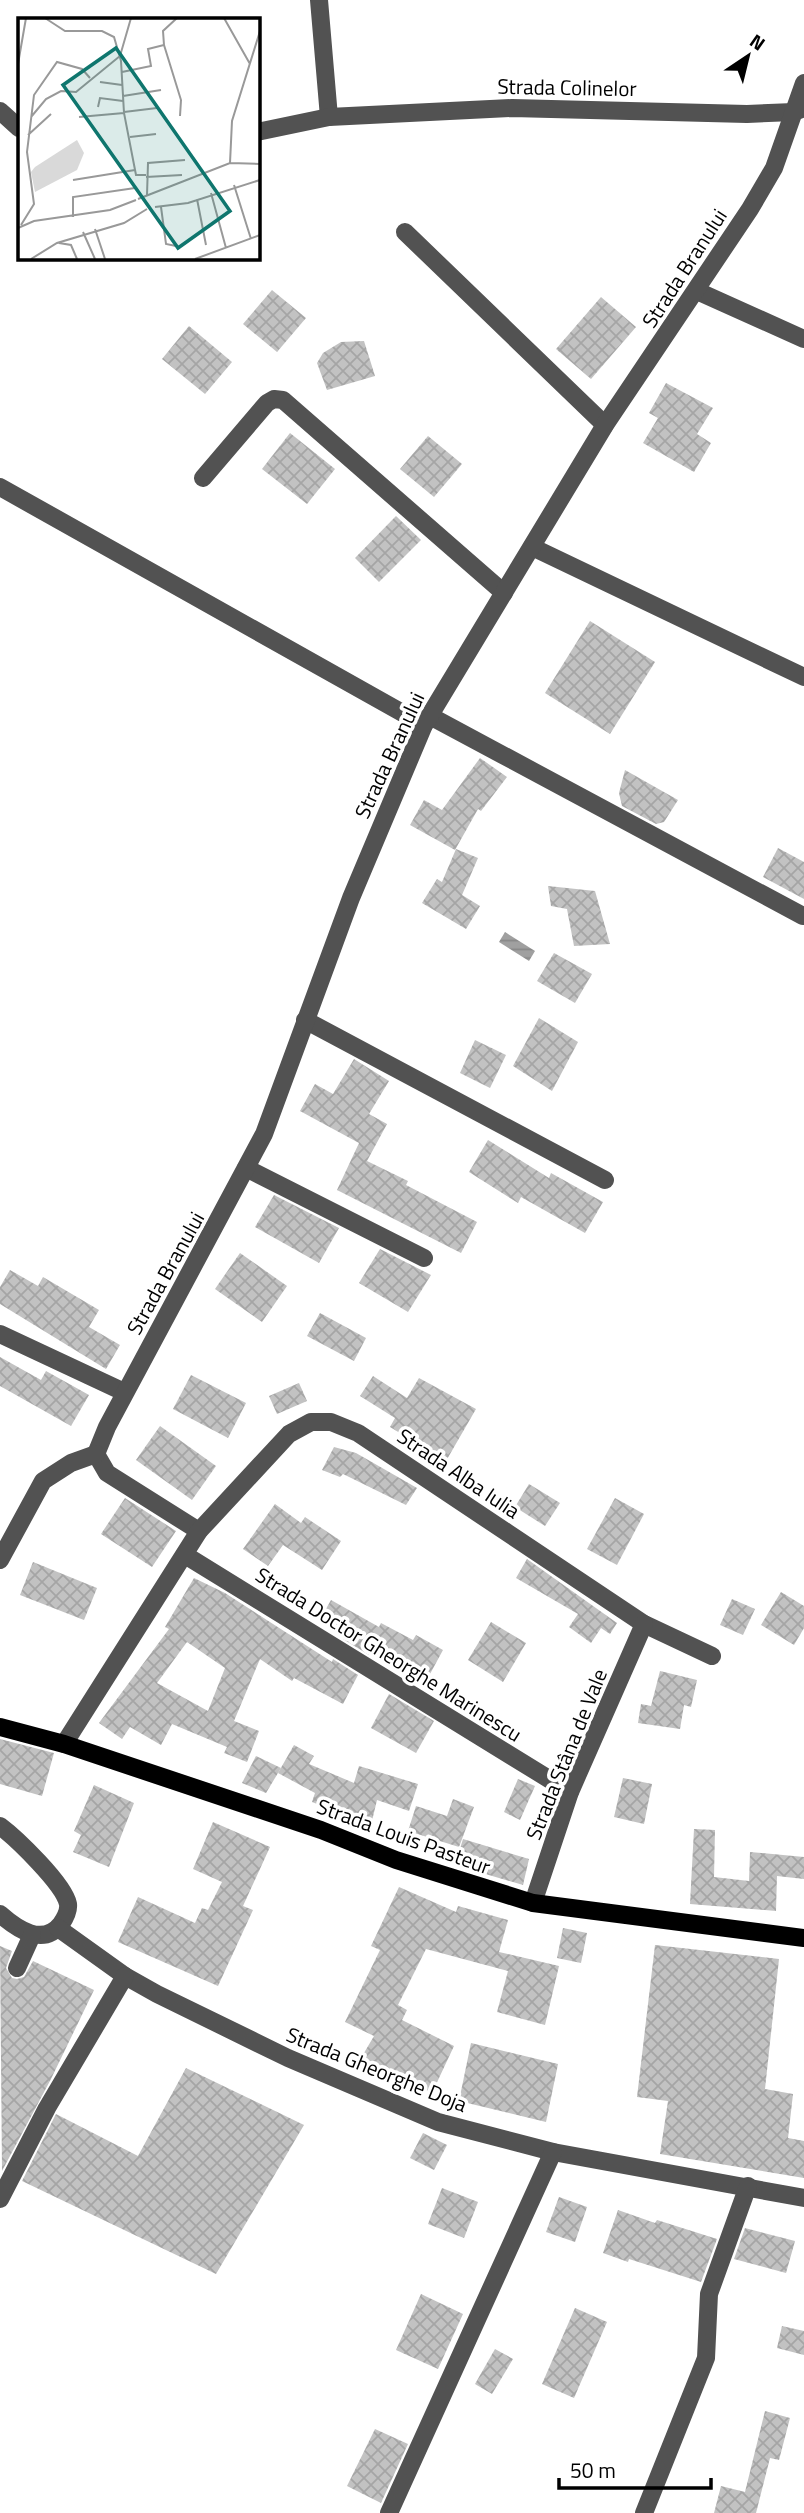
<svg xmlns="http://www.w3.org/2000/svg" width="804" height="2513" font-family="'Titillium Web',sans-serif">
	<defs>
		<pattern id="water-rules" width="6" height="5" patternUnits="userSpaceOnUse" patternTransform="scale(1.75)"><rect width="6" height="5" fill="#a0a0a0"/><path d="M0 2.5h6" fill="none" stroke="#888"/></pattern>
		<pattern id="building-cross-hatch" width="8" height="8" patternUnits="userSpaceOnUse" patternTransform="scale(1.75)"><rect width="8" height="8" fill="#c2c2c2"/><path d="M0 0l8 8M0 8l8-8" fill="none" stroke="#a5a5a5"/></pattern>
	</defs>
	<rect width="100%" height="100%" fill="#fff"/>
	<path fill="url(#water-rules)" d="M505 932 535 951 529 961 499 942Z"/>
	<g fill="url(#building-cross-hatch)" fill-rule="evenodd">
		<path d="M272 290 306 318 277 352 243 324Z"/>
		<path d="M601 297 636 327 591 379 556 349Z"/>
		<path d="M189 326 232 362 205 394 162 359Z"/>
		<path d="M364 341 375 376 327 390 317 363 323 353 341 342Z"/>
		<path d="M666 383 713 408 697 434 711 443 694 472 643 443 658 418 649 413Z"/>
		<path d="M290 433 335 469 307 504 262 469Z"/>
		<path d="M428 436 462 464 434 497 400 469Z"/>
		<path d="M396 516 421 540 379 582 355 558Z"/>
		<path d="M590 621 655 662 610 734 545 693Z"/>
		<path d="M480 758 507 777 481 811 478 809 455 850 410 825 424 800 442 810Z"/>
		<path d="M625 770 678 800 664 822 656 824 622 806 619 793Z"/>
		<path d="M778 848 804 862V899L763 877Z"/>
		<path d="M456 849 478 858 462 895 480 906 466 929 422 903 437 879 442 882Z"/>
		<path d="M548 886 595 891 610 944 574 946 567 909 551 906Z"/>
		<path d="M554 953 592 974 575 1003 537 981Z"/>
		<path d="M539 1018 578 1042 552 1091 513 1066Z"/>
		<path d="M475 1040 506 1055 490 1088 460 1073Z"/>
		<path d="M354 1059 389 1081 369 1114 387 1124 367 1161 408 1181 406 1185 477 1222 461 1253 337 1190 359 1143 300 1111 315 1084 333 1094Z"/>
		<path d="M488 1140 549 1178 551 1173 603 1202 585 1233 521 1197 518 1203 469 1172Z"/>
		<path d="M274 1195 339 1228 319 1263 255 1227Z"/>
		<path d="M380 1249 431 1275 408 1312 359 1283Z"/>
		<path d="M240 1253 287 1286 262 1322 215 1289Z"/>
		<path d="M10 1270 38 1286 43 1277 99 1310 89 1327 120 1345 106 1369 0 1304V1287Z"/>
		<path d="M320 1313 366 1338 354 1361 307 1336Z"/>
		<path d="M0 1357 41 1380 46 1371 89 1395 71 1426 0 1386Z"/>
		<path d="M191 1375 246 1403 228 1438 173 1409Z"/>
		<path d="M373 1376 407 1398 419 1378 476 1409 446 1461 390 1427 395 1418 360 1396Z"/>
		<path d="M299 1383 307 1401 277 1414 269 1396Z"/>
		<path d="M160 1426 216 1466 192 1500 136 1460Z"/>
		<path d="M334 1447 356 1453 417 1488 406 1505 343 1474 340 1477 322 1470Z"/>
		<path d="M529 1484 560 1503 545 1526 515 1507Z"/>
		<path d="M125 1498 176 1531 152 1567 101 1534Z"/>
		<path d="M615 1498 644 1514 617 1565 587 1549Z"/>
		<path d="M275 1504 301 1523 305 1517 341 1541 322 1570 283 1545 268 1566 243 1549Z"/>
		<path d="M527 1559 617 1623 610 1634 601 1628 591 1643 569 1627 578 1614 516 1578Z"/>
		<path d="M33 1562 97 1588 84 1620 20 1595Z"/>
		<path d="M194 1578 225 1593 332 1662 333 1659 358 1675 343 1704 294 1678 292 1681 260 1659 234 1721 259 1731 247 1762 224 1753 227 1747 172 1724 161 1745 130 1727 122 1739 99 1723 169 1629 165 1627ZM187 1642 225 1668 208 1711 157 1683Z"/>
		<path d="M781 1592 804 1606V1628L794 1645 761 1625Z"/>
		<path d="M732 1599 755 1609 743 1635 720 1625Z"/>
		<path d="M331 1600 379 1627 381 1623 413 1640 416 1635 443 1650 430 1674 374 1644 369 1655 343 1639 348 1631 322 1616Z"/>
		<path d="M491 1622 526 1643 503 1682 468 1660Z"/>
		<path d="M660 1671 697 1680 691 1707 684 1705 680 1729 638 1723 641 1704 651 1706Z"/>
		<path d="M389 1694 434 1721 416 1753 371 1728Z"/>
		<path d="M0 1739 54 1753 42 1796 0 1784Z"/>
		<path d="M294 1745 314 1756 309 1764 354 1783 359 1766 418 1784 409 1811 377 1800 371 1825 312 1802 315 1793 278 1773Z"/>
		<path d="M256 1756 281 1768 266 1793 242 1783Z"/>
		<path d="M623 1778 652 1784 644 1824 614 1817Z"/>
		<path d="M518 1779 535 1786 520 1820 504 1812Z"/>
		<path d="M94 1785 134 1803 109 1867 73 1852 81 1835 74 1831Z"/>
		<path d="M453 1799 474 1807 459 1847 408 1831 416 1806 447 1816Z"/>
		<path d="M213 1822 270 1847 243 1906 253 1910 218 1986 118 1942 138 1897 195 1923 202 1908 208 1910 222 1882 193 1869Z"/>
		<path d="M694 1829 715 1830 714 1877 749 1881 750 1852 804 1857V1879L777 1876 776 1911 690 1904Z"/>
		<path d="M463 1839 529 1859 523 1885 455 1865Z"/>
		<path d="M399 1887 456 1912 458 1906 508 1920 499 1952 559 1966 545 2025 497 2012 508 1971 426 1949 398 2005 407 2010 402 2020 454 2046 432 2093 361 2058 374 2036 345 2022 380 1950 371 1946Z"/>
		<path d="M563 1928 587 1933 581 1963 557 1958Z"/>
		<path d="M655 1945 779 1959 765 2089 793 2094 788 2138 804 2141V2178L660 2154 668 2101 637 2097Z"/>
		<path d="M0 1946 12 1951 6 1968 12 1978 17 1979 24 1977 33 1961 94 1990 51 2079 2 2171Z"/>
		<path d="M471 2043 558 2064 546 2122 459 2101Z"/>
		<path d="M186 2068 304 2125 216 2274 22 2181 56 2114 138 2156Z"/>
		<path d="M423 2133 447 2145 434 2170 410 2158Z"/>
		<path d="M442 2188 478 2202 464 2238 428 2224Z"/>
		<path d="M559 2197 587 2207 575 2242 546 2232Z"/>
		<path d="M618 2210 655 2223 657 2220 717 2239 701 2282 629 2259 628 2262 603 2253Z"/>
		<path d="M745 2228 795 2241 786 2273 734 2259Z"/>
		<path d="M421 2294 463 2314 438 2369 396 2350Z"/>
		<path d="M575 2308 607 2322 574 2398 542 2384Z"/>
		<path d="M782 2326 804 2331V2355L777 2348Z"/>
		<path d="M495 2349 513 2359 492 2394 475 2384Z"/>
		<path d="M765 2411 790 2418 779 2460 770 2458 756 2513H714L721 2486 745 2492Z"/>
		<path d="M375 2429 408 2444 381 2503 347 2486Z"/>
	</g>
	<g fill="none" stroke-linecap="round" stroke-linejoin="round">
		<g stroke="#525252" stroke-width="18">
			<path d="M319 0 329 117"/>
			<path d="M0 111 19 128"/>
			<path d="M257 132 329 117 512 108 747 114 794 112 804 108"/>
			<path d="M405 232 605 425"/>
			<path d="M697 291 804 339"/>
			<path d="M203 478 267 403 274 399 283 400 504 593"/>
			<path d="M0 487 424 725"/>
			<path d="M532 547 804 677"/>
			<path d="M430 716 803 916"/>
			<path d="M305 1020 605 1180"/>
			<path d="M246 1168 424 1258"/>
			<path d="M0 1334 124 1392"/>
			<path d="M199 1531 107 1473 96 1454 107 1427 264 1134 351 898 424 725 605 425 750 209 774 168 804 83"/>
			<path d="M185 1555 570 1792"/>
			<path d="M0 1560 43 1481 71 1463 96 1454"/>
			<path d="M64 1744 199 1531 289 1434 311 1422H331L358 1433 644 1624 712 1656"/>
			<path d="M0 1826C16 1838 64 1884 68 1904 69 1911 65 1918 61 1924 43 1947 17 1929 0 1914"/>
			<path d="M533 1903 570 1792 644 1624"/>
			<path d="M58 1928 125 1976 157 1994 288 2058 438 2122 553 2152 804 2198"/>
			<path d="M17 1968 32 1935"/>
			<path d="M0 2199 47 2108 125 1976"/>
			<path d="M389 2513 553 2152"/>
			<path d="M644 2513 706 2358 709 2294 748 2186"/>
		</g>
		<path stroke="#000" stroke-width="18" d="M0 1727 64 1744 321 1830 396 1860 533 1903 804 1938"/>
	</g>
	<g text-anchor="middle" dominant-baseline="central" stroke-width="7" stroke-linejoin="round" paint-order="stroke">
		<g font-size="21" fill="#000" stroke="#fff">
			<text transform="translate(567 87) rotate(1)">Strada Colinelor</text>
			<text transform="translate(684 268) rotate(-57)">Strada Branului</text>
			<text transform="translate(389 755) rotate(-65)">Strada Branului</text>
			<text transform="translate(165 1273) rotate(-61)">Strada Branului</text>
			<text transform="translate(459 1473) rotate(34)">Strada Alba Iulia</text>
			<text transform="translate(389 1654) rotate(32)">Strada Doctor Gheorghe Marinescu</text>
			<text transform="translate(566 1754) rotate(-68)">Strada Stâna de Vale</text>
			<text transform="translate(404 1836) rotate(20)">Strada Louis Pasteur</text>
			<text transform="translate(377 2069) rotate(22)">Strada Gheorghe Doja</text>
		</g>
	</g>
	<g transform="translate(18 18)">
		<rect width="242" height="242" fill="#fff"/>
		<path d="M59 122 66 135 59 152 17 174 13 154 17 149Z" fill="#d9d9d9"/>
		<path fill="none" stroke="#999" stroke-width="2" d="M27 0 47 13H84L96 19 103 43 106 95 118 157H128M206 0 232 46M146 27 163 82 162 98M0 46 8 0M104 54 133 48 130 31 146 27 145 13 159 0M82 64 104 67M105 78 143 72M80 89 82 80 105 83M106 94 139 90M13 99 28 81 43 73 58 74 102 38 113 0M61 99 106 95M10 117 33 96M112 119 138 116M212 145 214 103 242 13M128 159 164 157M55 162 117 152M216 167 233 221M193 175 208 230M129 177 130 145 167 142M120 181 212 145 242 146M179 181 188 227M137 189 170 185 242 162M143 189 148 226 158 228M55 199V179L117 170M3 207 16 186 9 134 16 77 39 44 64 51 72 60M0 210 16 203 92 192 118 182M77 211 87 241M65 214 77 241M41 225 53 227 59 241M13 241 39 225 106 205 129 191M177 241 242 217"/>
		<path fill="#0f766e" fill-opacity="0.15" stroke="#0f766e" stroke-width="3.5" d="M98 30 212 193 160 230 45 67Z"/>
		<rect width="242" height="242" fill="none" stroke="#000" stroke-width="3.5"/>
	</g>
	<g transform="translate(748 56) rotate(35)" stroke="#ffffff" stroke-width="5" paint-order="stroke">
	<path d="M0-5L12 26L0 18L-12 26Z" fill="#000000"/>
	<text y="-10" font-size="19" font-weight="bold" text-anchor="middle" fill="#000000">N</text>
	</g>
	<path d="M559 2478v10h152v-10" fill="none" stroke="#000000" stroke-width="3.5"/>
	<text x="570" y="2478" font-size="21" fill="#000000" stroke="#ffffff" stroke-width="5" paint-order="stroke">50 m</text>
</svg>
